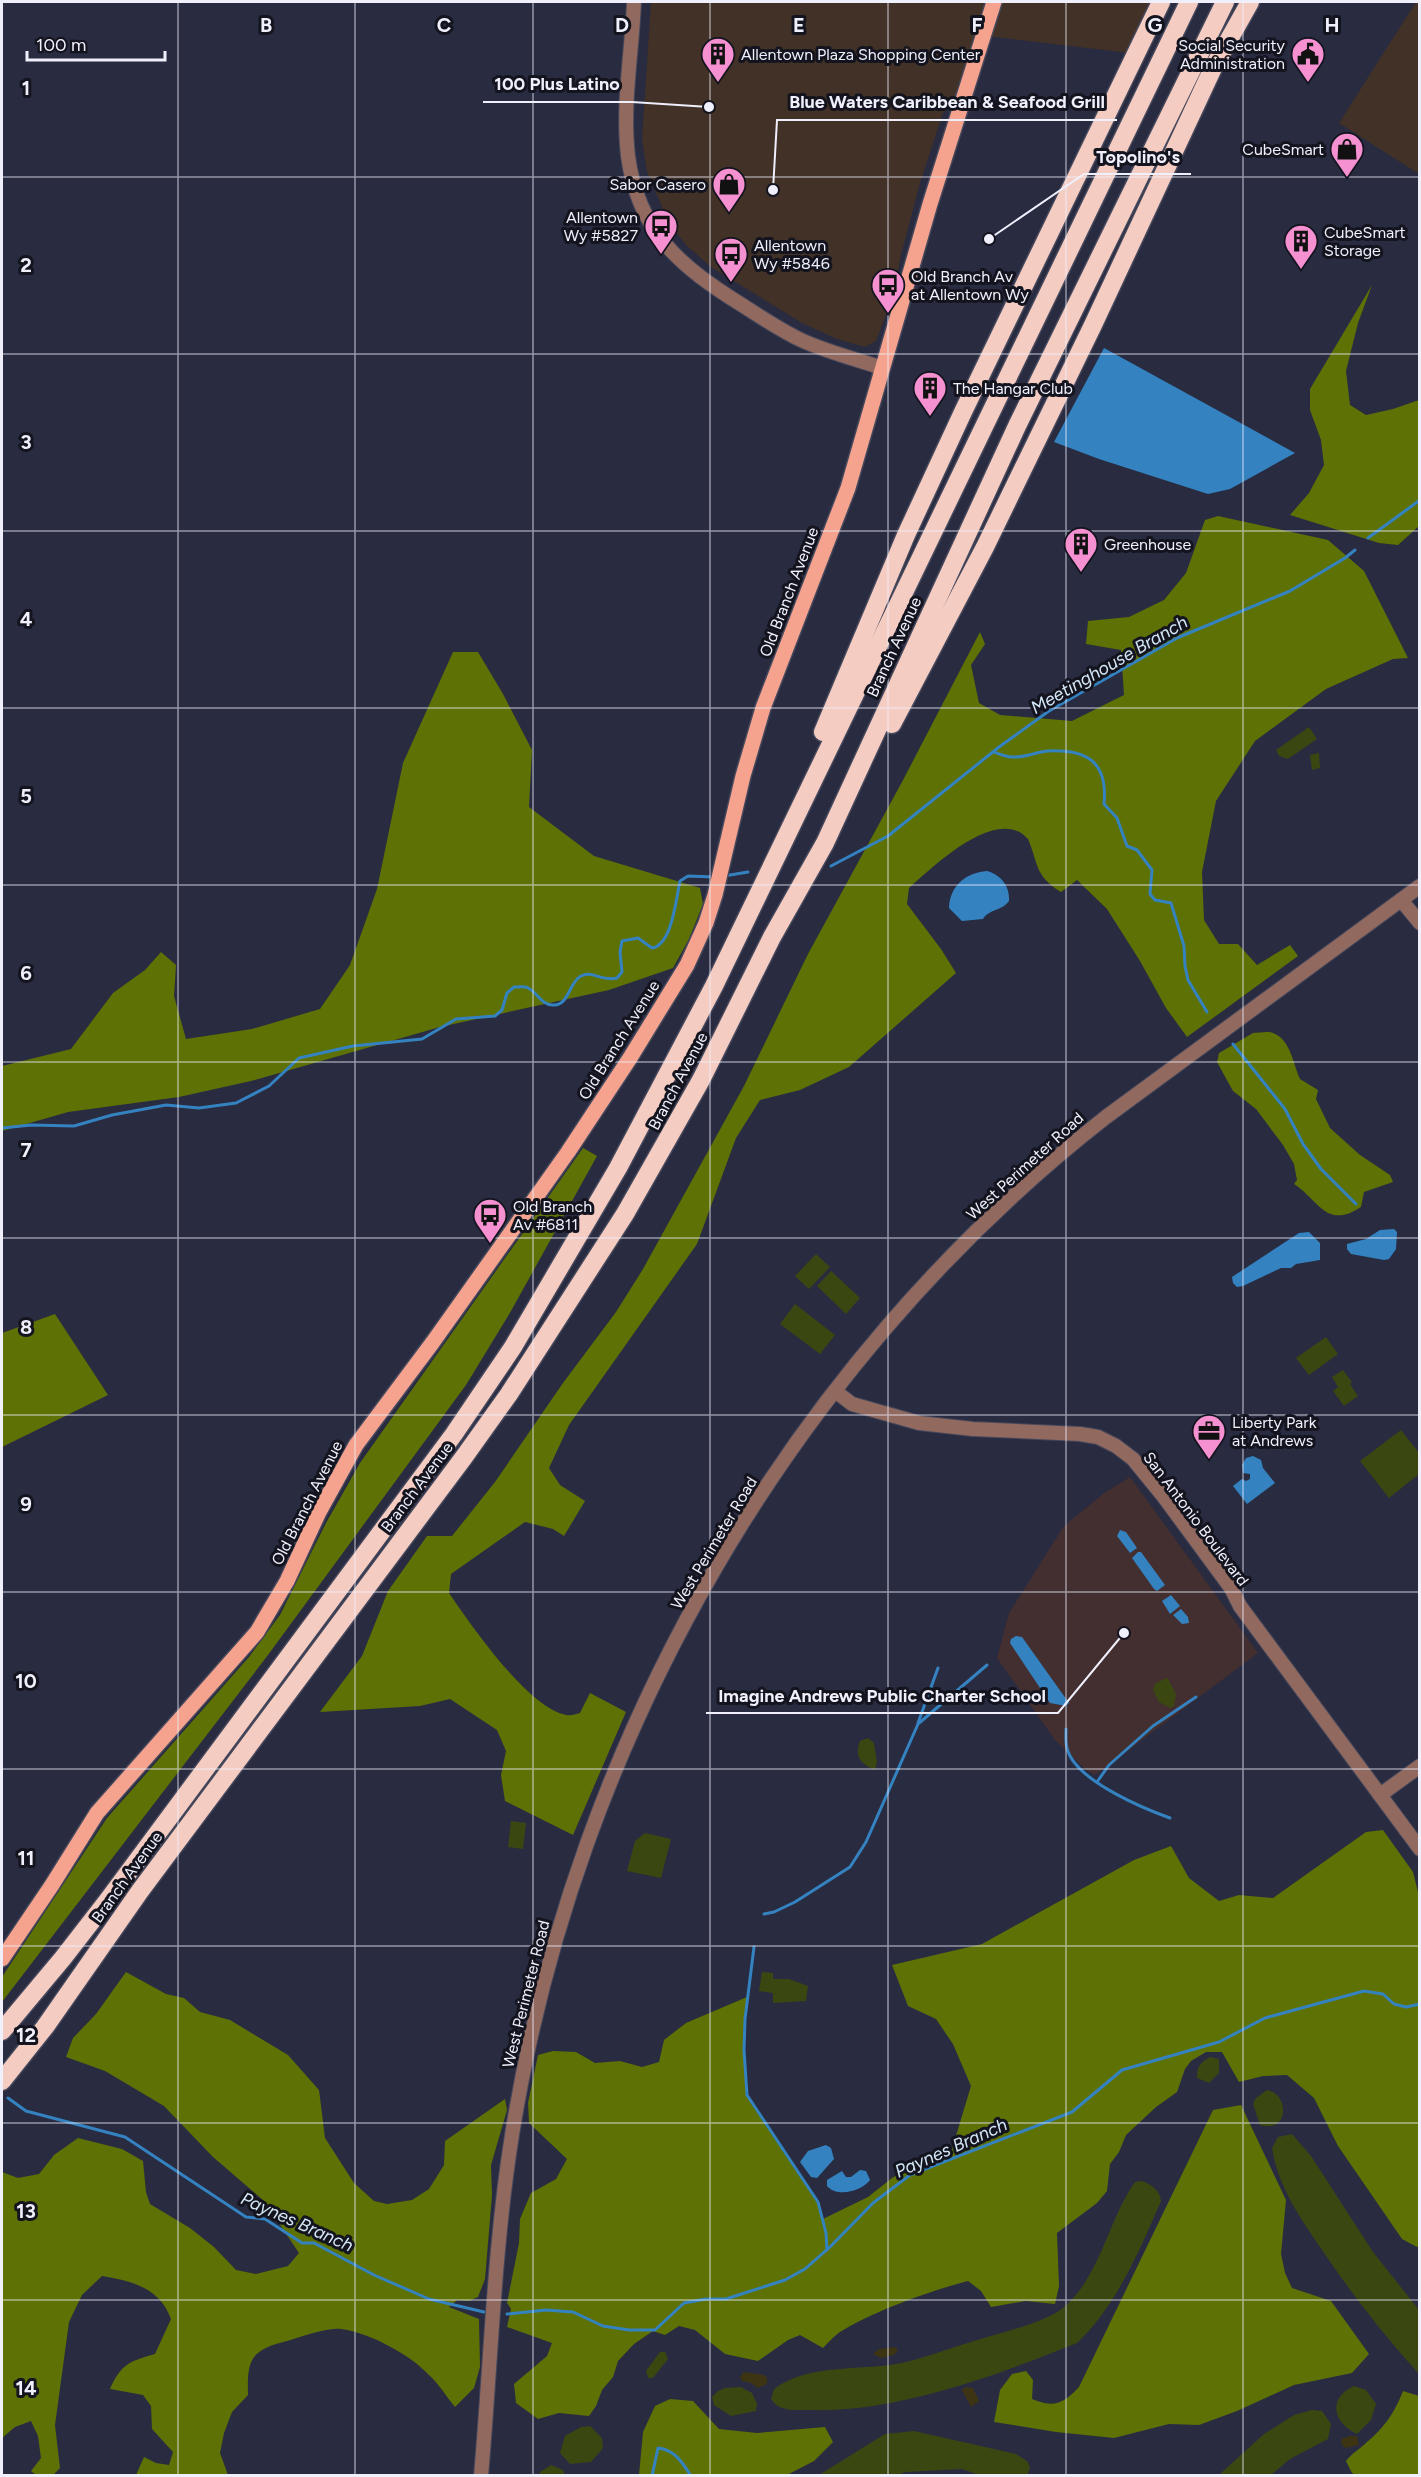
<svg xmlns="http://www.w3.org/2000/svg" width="1421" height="2477" font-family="Figtree,sans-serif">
	<rect width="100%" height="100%" fill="#292b41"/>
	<g fill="#413126">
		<path d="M651 2H987L953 105 943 113 920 183 901 255 892 299 876 341 865 347 837 339 802 323 711 267 687 246 670 225 647 172 642 139Z"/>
		<path d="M999 2H1149L1145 19 1129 53 986 36Z"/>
		<path d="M1416 2H1420L1419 174 1339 123Z"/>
	</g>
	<path fill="#432e30" d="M1130 1477 1258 1653 1095 1775 1085 1769 1055 1740 997 1658 1009 1613 1064 1526 1104 1493Z"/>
	<g fill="#3b4711">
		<path d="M1309 727 1317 739 1288 759 1279 756 1276 750Z"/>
		<path d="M1319 753 1320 768 1312 770 1310 755Z"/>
		<path d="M816 1254 830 1267 809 1289 795 1276Z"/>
		<path d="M831 1271 860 1298 846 1314 817 1286Z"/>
		<path d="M795 1304 835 1335 820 1354 780 1324Z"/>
		<path d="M1326 1337 1338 1354 1309 1375 1296 1358Z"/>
		<path d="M1343 1370 1352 1382 1350 1384 1358 1396 1344 1406 1333 1391 1338 1387 1332 1377Z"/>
		<path d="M1401 1430 1419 1453V1474L1389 1498 1360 1461Z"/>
		<path d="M1166 1678 1168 1679 1176 1694 1174 1706 1170 1708 1159 1702 1153 1690 1155 1684Z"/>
		<path d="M868 1738 874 1743 877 1762 875 1770C861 1764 854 1757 860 1741Z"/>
		<path d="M511 1821 526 1823 523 1849 508 1847Z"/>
		<path d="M645 1833 671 1839 661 1878 627 1871 635 1841Z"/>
		<path d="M762 1972 773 1973V1979H789L808 1986 806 2001 773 2003V1993L759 1991Z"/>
		<path d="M1210 2057 1219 2059V2073L1209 2083 1197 2078C1196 2067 1201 2062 1210 2057Z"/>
		<path d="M1267 2090C1290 2094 1289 2134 1260 2125L1253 2104 1256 2098Z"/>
		<path d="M1292 2134 1311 2156 1373 2252 1419 2310V2374C1383 2334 1350 2292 1320 2247 1299 2216 1278 2186 1272 2148L1278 2137Z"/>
		<path d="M1142 2181C1152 2185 1160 2190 1161 2201 1141 2248 1115 2308 1077 2343 998 2375 895 2413 809 2410 795 2410 779 2412 771 2399L774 2389C811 2362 862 2372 906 2362 928 2357 949 2348 971 2342 995 2334 1046 2323 1064 2307 1101 2275 1108 2220 1135 2182Z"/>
		<path d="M660 2352H665L668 2359 653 2378H648L646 2371Z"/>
		<path d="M1354 2386 1366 2390 1376 2404 1371 2420 1357 2434C1333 2423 1327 2398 1354 2386Z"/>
		<path d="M741 2387 752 2393 757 2404 756 2411 731 2416 714 2405 712 2397 718 2391 725 2388Z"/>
		<path d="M1312 2410 1322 2411 1331 2424 1328 2439 1290 2459 1271 2475H1219L1264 2434 1294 2415Z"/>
		<path d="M590 2426 602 2438 603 2448 591 2462 570 2464 560 2453 565 2436 581 2427Z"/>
		<path d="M914 2431 1016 2454 1027 2461 1030 2467 1027 2476 979 2475 962 2469 906 2472 894 2476 819 2475 885 2434Z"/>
		<path d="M551 2465 563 2470 565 2475H539L540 2472Z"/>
	</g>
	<g fill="#5e7105">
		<path d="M1372 285 1358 323 1346 371 1350 405 1366 415 1393 409 1419 400V526L1398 545 1379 543 1290 515 1309 493 1324 465 1321 440 1310 410V389Z"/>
		<path d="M1218 516 1328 540 1364 571 1408 658 1393 659 1326 689 1255 741 1216 801 1202 872 1204 920 1219 944H1238L1257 965 1290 945 1298 956 1187 1037 1166 1008 1140 961 1107 909 1077 880 1061 892C1034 875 1039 865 1028 839 1025 836 1021 832 1017 831 983 818 932 868 909 888L907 904 941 949 956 973 849 1067 800 1090 760 1100 736 1138 697 1244 569 1425 549 1468 560 1485 585 1501 564 1536 553 1529 525 1522 451 1574 449 1593C471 1625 528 1708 566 1715 570 1716 576 1714 580 1713L590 1693 626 1712 573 1835 505 1801 501 1775 506 1751 497 1730 450 1699 420 1706 320 1712 362 1656 388 1591 427 1536H452L495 1482 563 1383 616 1312 643 1269 744 1086 808 954 902 782 980 632 985 644 971 665 979 703 1000 715 1072 721 1124 695 1121 650 1086 644 1088 621 1129 617 1164 600 1186 573 1205 520Z"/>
		<path d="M453 652H478L503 694 532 750 529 807 594 856 700 888 703 904 689 939 673 968 609 990 440 1027 251 1081 179 1097 68 1112 2 1131V1066L71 1049 113 993 145 970 161 952 176 965 174 996 186 1039 252 1029 320 1009 350 965 377 889 403 763Z"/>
		<path d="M1253 1033C1259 1033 1268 1031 1273 1033 1291 1040 1293 1064 1300 1079L1318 1090 1316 1099 1330 1128 1360 1155 1390 1175 1393 1182 1364 1192 1361 1207C1326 1230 1319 1200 1294 1184L1297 1180 1294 1164 1283 1145 1256 1109 1233 1091 1217 1062 1219 1053Z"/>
		<path d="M583 1148 597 1156 511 1311 466 1385 268 1655 2 2002V1977L107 1818 249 1657 280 1615 326 1523 360 1463Z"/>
		<path d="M55 1314 108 1395 2 1447V1333Z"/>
		<path d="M1383 1830 1413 1872 1419 1896V2246L1417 2247 1402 2239 1338 2146 1314 2098 1287 2075 1263 2076 1239 2082 1222 2052H1206L1191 2061 1185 2069 1177 2092 1156 2107 1126 2135 1119 2152 1110 2164 1107 2191 1097 2203 1057 2233 1059 2286 1055 2304 1026 2301 991 2307 981 2291 968 2281C930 2291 874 2311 840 2332 834 2336 828 2343 823 2348L800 2335 788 2340 758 2361 725 2354 695 2330 679 2326 665 2335 653 2331 634 2344 618 2361 613 2377 602 2390 596 2406 589 2416 559 2413 538 2419 516 2403 514 2384 547 2356 552 2343 507 2327 511 2309 507 2303 519 2243 520 2219 531 2193 556 2179 567 2159 529 2123 528 2103 538 2055 553 2051 576 2052 595 2063 620 2061 642 2067 659 2062 664 2040 686 2023 747 1997 744 2050 747 2095 818 2202 823 2219 868 2197 892 2178 918 2163 952 2149 971 2086 953 2044 936 2019 908 2006 892 1965 982 1944 1134 1860 1171 1846 1189 1878 1219 1901 1239 1895 1273 1898 1366 1832Z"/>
		<path d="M126 1972 166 1994 184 1998 200 2012 230 2020 288 2055 319 2090 325 2138 354 2183 374 2201 387 2204 412 2200 429 2189 444 2165 445 2141 505 2099 507 2110 491 2165 492 2195 485 2279 478 2297 469 2301 457 2300 449 2307 479 2319 480 2367 474 2388 455 2407C446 2396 439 2384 429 2375 411 2355 368 2332 341 2329 327 2327 301 2337 287 2341 250 2350 247 2360 248 2395L232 2412 224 2433 220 2453 228 2475H136L144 2457 156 2463 169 2465 173 2452 152 2429 151 2406 143 2395 110 2389C121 2364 130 2361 155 2354L171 2319C160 2288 132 2281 102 2276L82 2295 69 2322 55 2425 60 2468 53 2475H36L31 2471 41 2458 38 2436 31 2421 15 2427 2 2438V2172L18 2178 39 2174 54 2155 78 2138 122 2149 143 2161 146 2192 150 2204 190 2228 214 2247 236 2270 256 2274 288 2266 299 2253 264 2201 213 2157 164 2106 105 2071 66 2057 73 2038 96 2014Z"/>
		<path d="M1241 2105 1286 2200 1281 2254 1285 2273 1292 2288 1331 2301 1369 2354 1352 2373 1294 2385 1237 2411 1199 2425 1169 2424 1114 2438 1056 2432 994 2422 1000 2390 1012 2374 1026 2371 1033 2380 1032 2399C1054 2408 1063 2404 1079 2387L1213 2110Z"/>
		<path d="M1403 2391 1419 2396V2475L1358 2476 1352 2473 1346 2461C1352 2453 1360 2449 1367 2442 1384 2428 1395 2412 1403 2391Z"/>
		<path d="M670 2399 693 2401 719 2429 757 2433 825 2427 833 2442 814 2461 787 2475H639L643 2432 655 2406Z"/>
	</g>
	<g fill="#3d3414">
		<path d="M895 2347 898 2350 894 2355 881 2358 873 2354 879 2349Z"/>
		<path d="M744 2372 764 2375 767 2378V2384L758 2388 751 2383 742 2381 740 2377Z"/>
		<path d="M965 2387 973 2388 979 2401 971 2407 962 2390Z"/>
		<path d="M1350 2436H1357L1359 2445 1345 2448 1342 2445 1341 2439Z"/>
	</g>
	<g fill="#3483c0">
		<path d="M1104 348 1295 453 1230 489 1208 494 1099 459 1054 442Z"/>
		<path d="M987 871C1001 875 1010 886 1009 901 1002 911 989 909 983 919L962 921 949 908C950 886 965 873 987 871Z"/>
		<path d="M1394 1229 1397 1232 1396 1249 1389 1259 1384 1260 1351 1254 1347 1249V1244L1366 1239 1380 1230Z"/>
		<path d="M1309 1232 1320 1243V1260L1296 1264 1291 1268H1281L1243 1286 1237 1287 1233 1283 1232 1277 1299 1233Z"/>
		<path d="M1253 1456 1261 1460 1263 1468 1275 1483 1247 1504 1233 1486 1242 1479 1246 1481 1250 1479V1474L1243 1473 1242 1465 1246 1458Z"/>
		<path d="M1120 1530 1126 1532 1137 1548 1130 1553 1117 1536Z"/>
		<path d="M1138 1552H1141L1165 1585 1157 1591 1154 1589 1132 1558Z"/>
		<path d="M1171 1595 1180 1606 1170 1614 1162 1601Z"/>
		<path d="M1181 1609 1188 1617 1189 1623 1182 1624 1173 1615Z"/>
		<path d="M1016 1636 1022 1637 1069 1703 1066 1706 1050 1703 1010 1643 1011 1639Z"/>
		<path d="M826 2145 831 2148 834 2159 817 2178 811 2177 800 2162 808 2151Z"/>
		<path d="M860 2170 866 2171 870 2180C862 2191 837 2198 827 2186V2180L842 2171 846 2177H851Z"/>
	</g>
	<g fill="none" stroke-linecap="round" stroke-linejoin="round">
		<g stroke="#3483c0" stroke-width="3">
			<path d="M1368 538 1420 500"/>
			<path d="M994 752C999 754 1006 757 1012 757 1024 758 1036 752 1048 751 1088 749 1108 763 1104 804L1117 818 1127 846 1137 850 1152 870 1150 894 1155 900 1171 903 1184 946 1185 966 1188 980 1207 1012"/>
			<path d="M831 866 888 836 999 747 1049 711 1177 638 1290 591 1345 558 1355 550"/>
			<path d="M724 876 748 872"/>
			<path d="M1233 1044 1285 1109 1303 1144 1321 1169 1356 1204"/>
			<path d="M2 1128 31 1125 74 1126 112 1115 166 1105 199 1108 236 1103 269 1086 299 1058 353 1046 422 1039 456 1019 495 1016 502 1010 507 993 514 987C517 987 525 986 528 988 537 992 542 1006 554 1005 569 1005 569 982 581 976 593 970 601 982 617 978L622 972 620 952 622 941 638 938 652 948C672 945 676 899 680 881L688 876 714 877"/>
			<path d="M918 1723 938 1668"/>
			<path d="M1066 1729C1066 1739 1065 1747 1070 1756 1084 1783 1142 1808 1170 1818"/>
			<path d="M1097 1782 1109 1765 1153 1726 1196 1697"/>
			<path d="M764 1914 774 1912 795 1902 850 1867 866 1842 918 1724 987 1665"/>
			<path d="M754 1947 745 2019 744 2050 747 2095 818 2202 826 2233 827 2250"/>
			<path d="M8 2098 26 2111 125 2137 246 2217 265 2219 302 2243H314L374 2275 429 2299 484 2312"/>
			<path d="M507 2314 546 2310 573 2312 603 2326 629 2330H655L684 2303 706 2299H726L785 2280 805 2269 831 2246 873 2203 910 2175 1072 2112 1122 2070 1219 2042 1265 2018 1364 1991 1383 1994 1394 2004 1406 2007 1420 2004"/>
			<path d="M652 2476 658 2448C675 2450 682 2462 691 2476"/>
		</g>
		<defs>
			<g id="minor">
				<path d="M634 2C632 53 622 105 628 156 638 232 681 267 742 305 761 317 780 330 801 340 827 352 855 359 883 368"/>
				<path d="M1401 900 1420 923"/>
				<path d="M835 1391 852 1404 919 1423 973 1429 1080 1434 1098 1437 1116 1446 1133 1459 1164 1497 1231 1588 1240 1606 1420 1849"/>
				<path d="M1380 1795 1420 1766"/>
				<path d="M481 2476C491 2362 494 2247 512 2135 575 1739 790 1364 1106 1117L1420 886"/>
			</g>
			<path id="major" d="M2 1959 52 1885 97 1813 257 1632 287 1581 319 1512 356 1445 433 1342 568 1152 630 1058 687 965 706 923 715 895 743 776 763 708 848 488 930 204 994 2"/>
			<g id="highway">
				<path d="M892 724 985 547 1093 325 1213 68 1250 2"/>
				<path d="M823 732 906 535 963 412 1161 2"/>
				<path d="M2 2031 63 1958 108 1900 454 1434 513 1347 618 1168 714 986 1189 2"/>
				<path d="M2 2081 45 2027 140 1891 464 1457 509 1394 625 1214 701 1080 772 937 825 843 1017 426 1225 2"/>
			</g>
		</defs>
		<use href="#minor" stroke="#45475b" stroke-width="16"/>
		<use href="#major" stroke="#45475b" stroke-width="18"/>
		<use href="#highway" stroke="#45475b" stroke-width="21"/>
		<use href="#minor" stroke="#91695e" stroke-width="14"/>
		<use href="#major" stroke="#f5a38e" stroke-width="15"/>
		<use href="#highway" stroke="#f5ccc2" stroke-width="18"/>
	</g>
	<path fill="none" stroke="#eff0fc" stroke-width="1.5" stroke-opacity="0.55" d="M178 2V2476M355 2V2476M533 2V2476M710 2V2476M888 2V2476M1066 2V2476M1243 2V2476M2 177H1420M2 354H1420M2 531H1420M2 708H1420M2 885H1420M2 1062H1420M2 1238H1420M2 1415H1420M2 1592H1420M2 1769H1420M2 1946H1420M2 2123H1420M2 2300H1420"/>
	<defs>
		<symbol id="building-pin" viewBox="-11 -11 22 30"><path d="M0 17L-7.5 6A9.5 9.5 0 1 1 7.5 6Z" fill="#f590d1" stroke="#13141e"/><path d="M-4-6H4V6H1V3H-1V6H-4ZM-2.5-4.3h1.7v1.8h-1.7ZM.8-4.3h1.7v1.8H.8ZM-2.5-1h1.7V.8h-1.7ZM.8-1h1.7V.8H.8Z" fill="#111"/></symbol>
		<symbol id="civic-pin" viewBox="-11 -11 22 30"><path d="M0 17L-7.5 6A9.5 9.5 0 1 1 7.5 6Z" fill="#f590d1" stroke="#13141e"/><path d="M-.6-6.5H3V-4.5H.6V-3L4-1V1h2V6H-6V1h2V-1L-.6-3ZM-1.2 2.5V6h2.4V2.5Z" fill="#111"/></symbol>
		<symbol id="shop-pin" viewBox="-11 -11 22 30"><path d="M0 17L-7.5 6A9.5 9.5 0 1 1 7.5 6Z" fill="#f590d1" stroke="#13141e"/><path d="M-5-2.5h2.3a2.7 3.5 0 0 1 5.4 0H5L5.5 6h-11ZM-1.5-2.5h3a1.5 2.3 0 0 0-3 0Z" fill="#111"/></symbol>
		<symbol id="bus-pin" viewBox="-11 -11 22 30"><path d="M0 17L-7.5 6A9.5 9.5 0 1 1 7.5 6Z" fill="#f590d1" stroke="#13141e"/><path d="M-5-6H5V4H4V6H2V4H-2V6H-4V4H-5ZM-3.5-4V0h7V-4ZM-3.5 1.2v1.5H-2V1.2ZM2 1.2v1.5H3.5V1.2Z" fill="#111"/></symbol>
		<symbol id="office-pin" viewBox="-11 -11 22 30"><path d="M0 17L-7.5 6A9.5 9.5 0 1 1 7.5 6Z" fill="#f590d1" stroke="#13141e"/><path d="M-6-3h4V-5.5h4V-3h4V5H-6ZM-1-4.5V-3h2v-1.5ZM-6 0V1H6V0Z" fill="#111"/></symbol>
	</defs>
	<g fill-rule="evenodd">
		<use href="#building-pin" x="699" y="35" width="38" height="52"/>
		<use href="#civic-pin" x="1289" y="35" width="38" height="52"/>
		<use href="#shop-pin" x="1328" y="130" width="38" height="52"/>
		<use href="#shop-pin" x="710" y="165" width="38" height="52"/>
		<use href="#bus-pin" x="642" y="207" width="38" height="52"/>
		<use href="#building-pin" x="1282" y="222" width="38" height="52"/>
		<use href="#bus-pin" x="712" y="235" width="38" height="52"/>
		<use href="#bus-pin" x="869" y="266" width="38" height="52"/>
		<use href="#building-pin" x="911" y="369" width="38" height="52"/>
		<use href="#building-pin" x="1062" y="525" width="38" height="52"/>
		<use href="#bus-pin" x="471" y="1196" width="38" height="52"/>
		<use href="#office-pin" x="1190" y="1412" width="38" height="52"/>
	</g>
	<g text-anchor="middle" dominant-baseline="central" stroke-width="6" stroke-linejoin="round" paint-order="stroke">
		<g font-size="16" fill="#eff0fc" stroke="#13141e" text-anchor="start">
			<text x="1285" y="45" text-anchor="end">Social Security<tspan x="1285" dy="18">Administration</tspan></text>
			<text x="741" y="54">Allentown Plaza Shopping Center</text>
			<text x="1324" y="149" text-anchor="end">CubeSmart</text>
			<text x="706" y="184" text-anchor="end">Sabor Casero</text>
			<text x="638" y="217" text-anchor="end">Allentown<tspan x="638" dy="18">Wy #5827</tspan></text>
			<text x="1324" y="232">CubeSmart<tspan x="1324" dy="18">Storage</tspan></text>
			<text x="754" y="245">Allentown<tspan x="754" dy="18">Wy #5846</tspan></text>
			<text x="911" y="276">Old Branch Av<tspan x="911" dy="18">at Allentown Wy</tspan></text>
			<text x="953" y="388">The Hangar Club</text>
			<text x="1104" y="544">Greenhouse</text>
			<text x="513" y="1206">Old Branch<tspan x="513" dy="18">Av #6811</tspan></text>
			<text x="1232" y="1422">Liberty Park<tspan x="1232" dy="18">at Andrews</tspan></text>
		</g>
		<g font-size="16" fill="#eff0fc" stroke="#13141e">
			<text transform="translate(789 592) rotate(-69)">Old Branch Avenue</text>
			<text transform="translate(894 647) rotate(-65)">Branch Avenue</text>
			<text transform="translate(619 1040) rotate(-58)">Old Branch Avenue</text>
			<text transform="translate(678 1081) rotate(-62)">Branch Avenue</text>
			<text transform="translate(1025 1166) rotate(-42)">West Perimeter Road</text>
			<text transform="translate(417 1487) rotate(-53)">Branch Avenue</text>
			<text transform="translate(307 1503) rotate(-63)">Old Branch Avenue</text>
			<text transform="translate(1196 1519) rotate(53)">San Antonio Boulevard</text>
			<text transform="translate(714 1543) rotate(-59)">West Perimeter Road</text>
			<text transform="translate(127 1877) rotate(-54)">Branch Avenue</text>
			<text transform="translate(526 1994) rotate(-76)">West Perimeter Road</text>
		</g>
		<g font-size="18" font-style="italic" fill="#d4e7f7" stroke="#13141e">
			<text transform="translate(1109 665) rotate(-30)">Meetinghouse Branch</text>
			<text transform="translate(951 2148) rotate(-24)">Paynes Branch</text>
			<text transform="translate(297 2222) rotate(24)">Paynes Branch</text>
		</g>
	</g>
	<g font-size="20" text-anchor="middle" font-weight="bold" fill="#eff0fc" stroke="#13141e" stroke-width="6" stroke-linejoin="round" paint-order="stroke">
		<text x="266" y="32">B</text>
		<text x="444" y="32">C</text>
		<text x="622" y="32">D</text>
		<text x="799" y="32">E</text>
		<text x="977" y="32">F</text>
		<text x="1155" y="32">G</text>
		<text x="1332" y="32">H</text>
		<text x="26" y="95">1</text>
		<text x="26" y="272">2</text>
		<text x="26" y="449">3</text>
		<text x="26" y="626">4</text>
		<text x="26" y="803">5</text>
		<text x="26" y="980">6</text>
		<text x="26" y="1157">7</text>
		<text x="26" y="1334">8</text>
		<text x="26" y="1511">9</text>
		<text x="26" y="1688">10</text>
		<text x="26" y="1865">11</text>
		<text x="26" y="2042">12</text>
		<text x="26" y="2218">13</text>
		<text x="26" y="2395">14</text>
	</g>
	<path fill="none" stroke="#eff0fc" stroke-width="2" d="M709 107L632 102H483M773 190L777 120H1117M989 239L1084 174H1191M1124 1633L1058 1713H706"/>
	<g fill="#eff0fc" stroke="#13141e" stroke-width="2">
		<circle cx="709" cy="107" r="6"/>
		<circle cx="773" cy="190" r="6"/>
		<circle cx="989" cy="239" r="6"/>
		<circle cx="1124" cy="1633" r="6"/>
	</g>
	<g font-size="18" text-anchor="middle" font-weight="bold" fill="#eff0fc" stroke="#13141e" stroke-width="6" stroke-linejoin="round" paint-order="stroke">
		<text x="557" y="90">100 Plus Latino</text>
		<text x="947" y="108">Blue Waters Caribbean &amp; Seafood Grill</text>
		<text x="1138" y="163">Topolino's</text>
		<text x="882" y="1702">Imagine Andrews Public Charter School</text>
	</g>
	<rect width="1421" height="2477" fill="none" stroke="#eff0fc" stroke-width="6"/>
	<path d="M27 51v9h138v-9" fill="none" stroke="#eff0fc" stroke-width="3"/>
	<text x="36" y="51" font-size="18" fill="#eff0fc" stroke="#13141e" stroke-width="4.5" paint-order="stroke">100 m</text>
</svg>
